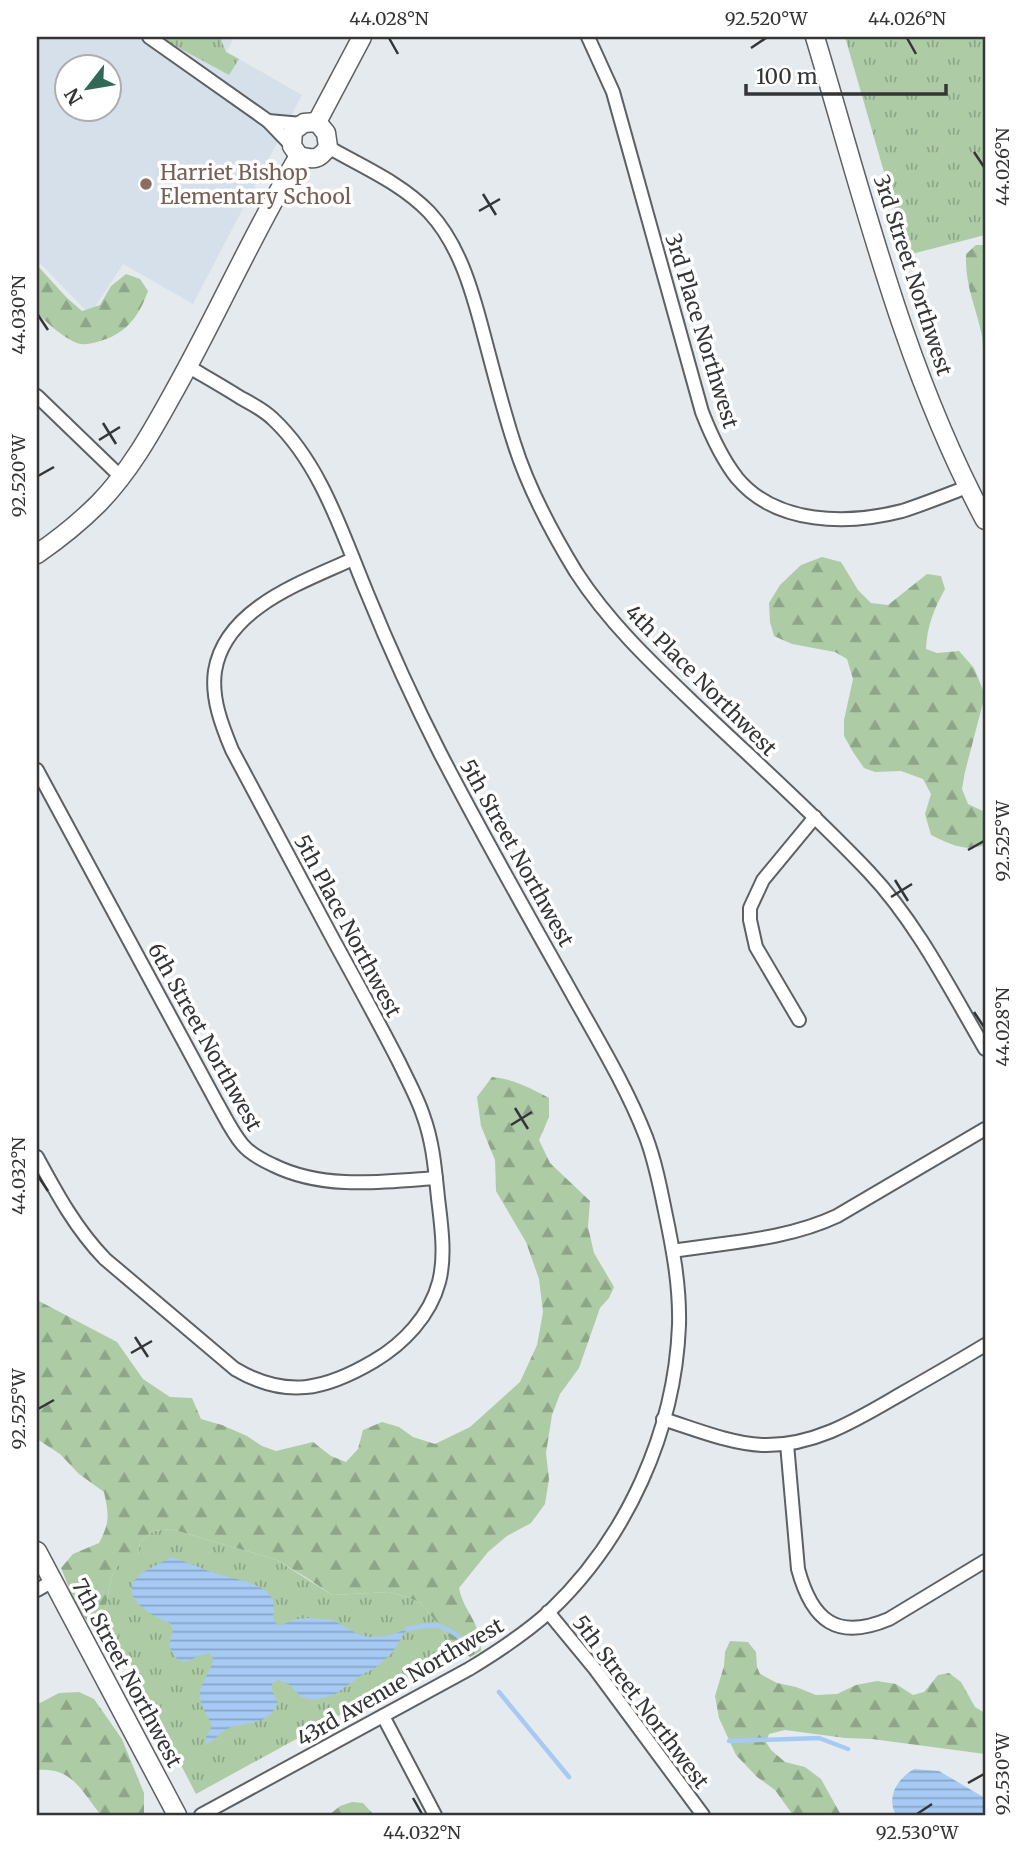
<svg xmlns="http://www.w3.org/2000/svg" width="1022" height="1852" font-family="Merriweather,serif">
	<defs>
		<pattern id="grass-tufts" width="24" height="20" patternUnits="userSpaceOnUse" patternTransform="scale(1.75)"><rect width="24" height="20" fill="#adcca6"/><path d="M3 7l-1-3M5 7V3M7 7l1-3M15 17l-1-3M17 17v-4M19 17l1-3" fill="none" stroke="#8ea688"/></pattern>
		<pattern id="forest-firs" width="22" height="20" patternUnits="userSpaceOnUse" patternTransform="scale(1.75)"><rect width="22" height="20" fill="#adcca6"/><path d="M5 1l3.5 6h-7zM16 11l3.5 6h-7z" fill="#8ea688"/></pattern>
		<pattern id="water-rules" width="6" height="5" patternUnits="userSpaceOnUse" patternTransform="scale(1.75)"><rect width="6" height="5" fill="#a6caf4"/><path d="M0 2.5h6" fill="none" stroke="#88a5c6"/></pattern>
	</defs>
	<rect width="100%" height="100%" fill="#e5eaee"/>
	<path fill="#d5e0ea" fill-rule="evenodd" d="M37 37H234L227 52 302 95 193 304 123 264 90 315 37 260ZM66 66H108V108H66Z"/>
	<g fill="url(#grass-tufts)">
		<path d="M159 37H220L226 52 239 59 229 75Z"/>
		<path d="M845 37H985V235L908 255Z"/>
		<path d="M171 1529 277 1560 332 1595 390 1592 420 1602 451 1640 460 1649 196 1794 104 1617 111 1578 117 1566 138 1556 140 1542 153 1531Z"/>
	</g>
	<g fill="url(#forest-firs)">
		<path d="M976 245H985V364C983 355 983 345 982 336 976 306 965 287 966 254Z"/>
		<path d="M37 265 66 297 82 311 100 305 111 286 126 274 140 279 148 291C139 317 125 335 97 342 92 343 86 345 81 344 68 342 46 322 37 313Z"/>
		<path d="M822 557 841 562 858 590 871 603 888 605 927 574 941 576 945 589C934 609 927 626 926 649L937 653 959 651 974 668 985 695 965 772 962 789 968 804 985 812V845C964 852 950 844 931 835L925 814 931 794 923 779 901 771 875 772 864 768 853 752 844 736V720L853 679 847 659 835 652 792 644 774 636 770 622 769 603 780 585 801 565Z"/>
		<path d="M492 1077C513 1079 531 1088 549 1098V1117L539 1140 550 1163 590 1201 588 1227 594 1253 614 1287 609 1298 600 1308 579 1368 560 1394 552 1415 546 1453 549 1479 545 1504 531 1523 507 1536 488 1552 459 1588C464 1613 481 1621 481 1651L470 1657 451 1640 420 1602 390 1592 332 1595 307 1578 277 1560 171 1529 153 1531 140 1542 138 1556 132 1564 117 1566 111 1578 104 1617 92 1625C76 1611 69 1587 61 1568L73 1554 99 1543C110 1522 109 1515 104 1492L79 1474 60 1454 37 1439V1300L117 1342 143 1379 170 1397 192 1398 201 1419 222 1425 247 1436 262 1446 276 1451 313 1442 331 1456 346 1462 358 1449 363 1430 382 1422 399 1427 413 1437 435 1444 470 1427 520 1382 537 1345 543 1312 539 1279 526 1242 496 1191 495 1160 481 1126 477 1097Z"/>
		<path d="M730 1641 748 1642 756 1652 757 1667 760 1674 777 1683 796 1687 816 1695 837 1694 856 1685 877 1681 896 1684 913 1695 924 1692 938 1675 949 1673 961 1682 975 1707 985 1713V1754L872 1739 845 1738 785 1730 769 1734 766 1742 771 1750 785 1762 805 1767 821 1779 841 1815H793L775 1790 757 1777 736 1755 719 1718 715 1696 724 1666 725 1652Z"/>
		<path d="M79 1692 94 1699 122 1739 144 1793V1815H101C81 1791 73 1767 37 1770L38 1704 59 1693Z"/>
		<path d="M352 1802 363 1803 374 1815H329L340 1806Z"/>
	</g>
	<g fill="url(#water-rules)">
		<path d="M171 1557C187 1562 202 1569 217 1574 234 1579 254 1581 268 1593 281 1606 266 1616 279 1626L296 1619 309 1618 333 1620 356 1633 368 1637 388 1636 407 1629 392 1653 375 1668 363 1674 334 1695 314 1700 301 1697 290 1685 278 1680 272 1684V1690L278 1704C264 1728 249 1720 229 1728 220 1732 215 1740 206 1744V1737L212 1726C209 1717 201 1708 200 1698 198 1684 212 1672 213 1659L210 1653C190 1655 182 1675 169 1646L173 1630 170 1623C158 1620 138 1607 133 1596 131 1592 132 1588 132 1584L140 1574Z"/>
		<path d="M914 1769 939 1771 985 1798V1815H896C886 1797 897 1779 914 1769Z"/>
	</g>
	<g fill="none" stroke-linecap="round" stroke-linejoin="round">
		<g stroke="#a6caf4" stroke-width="4.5">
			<path d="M407 1629C434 1624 440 1622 462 1639"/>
			<path d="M499 1692 569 1777"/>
			<path d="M729 1741 819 1738 848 1749"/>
		</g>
		<defs>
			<g id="street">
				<path d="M149 37 268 121"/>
				<path d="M588 37 613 92 702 412C711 435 722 459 737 478 776 525 848 525 902 511 924 504 946 495 967 487"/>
				<path d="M292 146 268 121 302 124"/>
				<path d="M328 147C363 167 401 183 429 212 459 244 472 290 483 332 493 369 502 406 514 443 528 488 551 531 576 572 611 626 657 668 703 712 759 765 816 816 869 872 917 923 950 989 985 1049"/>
				<path d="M189 367C206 377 224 387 241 398 252 404 264 410 273 419 321 464 342 533 367 593 389 647 413 700 440 753 480 830 522 905 565 981 593 1032 625 1083 646 1137 655 1161 660 1186 665 1211 673 1249 680 1286 679 1325 675 1431 627 1538 550 1611 525 1634 497 1652 469 1669L201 1815"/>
				<path d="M37 396 121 477"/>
				<path d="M37 770 217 1103C225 1117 232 1132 242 1144 250 1154 262 1160 273 1165 323 1190 382 1182 436 1178"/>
				<path d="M799 1020 756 947 750 920V908L763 880 815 817"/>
				<path d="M37 1157C57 1194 76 1229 105 1259L235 1369C286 1399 325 1390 374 1361 403 1344 430 1316 439 1282 446 1255 441 1224 438 1198 435 1169 433 1142 423 1115 417 1097 407 1079 399 1062 378 1021 356 981 334 941 300 877 266 813 232 750 222 726 211 698 215 671 225 608 303 582 353 559"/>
				<path d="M673 1251C728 1242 786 1240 837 1216L985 1129"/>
				<path d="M663 1419C695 1429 728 1443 762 1445 814 1447 858 1419 901 1394 929 1378 957 1362 985 1345"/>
				<path d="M787 1444 798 1569C812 1621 837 1641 889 1619L985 1561"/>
				<path d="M37 1590 53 1581"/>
				<path d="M548 1612 595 1669 703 1815"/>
				<path d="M383 1716 435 1815"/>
			</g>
			<g id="secondary">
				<path d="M815 37C864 200 904 369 985 520"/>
				<path d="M317 122 326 133 328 147C319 160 314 160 299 156L292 146 293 131 304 123Z"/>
				<path d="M317 122 362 37"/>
				<path d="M37 554C59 539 80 522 99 503 129 472 150 435 171 397 216 318 252 234 299 156"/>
				<path d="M37 1551 177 1815"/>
			</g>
		</defs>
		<use href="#street" stroke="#5d6165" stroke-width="16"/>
		<use href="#secondary" stroke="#5d6165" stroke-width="21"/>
		<use href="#street" stroke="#fff" stroke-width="12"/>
		<use href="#secondary" stroke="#fff" stroke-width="18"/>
	</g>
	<path fill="none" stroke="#343537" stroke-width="2.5" d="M389 38 398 54M907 38 916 54M751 48 766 38M974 152 984 167M483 194 496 215M479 211 500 199M38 315 48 330M103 423 116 444M99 440 120 427M38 476 54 467M968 850 984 841M895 880 908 901M891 897 912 884M974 1012 984 1027M515 1108 528 1129M511 1125 532 1112M38 1176 48 1191M135 1337 148 1357M131 1353 152 1341M38 1409 54 1400M968 1783 984 1774M413 1798 422 1814M917 1814 932 1804"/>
	<circle fill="#8d6e63" stroke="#fff" stroke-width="2.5" cx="146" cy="184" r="7"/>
	<g text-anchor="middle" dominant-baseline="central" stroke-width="7" stroke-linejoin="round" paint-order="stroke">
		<g font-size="21" fill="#785e54" stroke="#fff" text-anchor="start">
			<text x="160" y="172">Harriet Bishop<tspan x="160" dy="24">Elementary School</tspan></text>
		</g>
		<g font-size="21" fill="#343537" stroke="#fff">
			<text transform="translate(913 275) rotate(72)">3rd Street Northwest</text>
			<text transform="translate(702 331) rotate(73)">3rd Place Northwest</text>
			<text transform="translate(701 680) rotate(45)">4th Place Northwest</text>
			<text transform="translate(517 853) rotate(61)">5th Street Northwest</text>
			<text transform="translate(348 926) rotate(62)">5th Place Northwest</text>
			<text transform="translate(205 1037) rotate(61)">6th Street Northwest</text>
			<text transform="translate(127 1673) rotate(62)">7th Street Northwest</text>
			<text transform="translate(400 1682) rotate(-30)">43rd Avenue Northwest</text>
			<text transform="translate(641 1702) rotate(53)">5th Street Northwest</text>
		</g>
	</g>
	<rect width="1022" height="1852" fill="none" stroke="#ffffff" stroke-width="77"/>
	<g transform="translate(88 88) rotate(239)"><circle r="33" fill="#ffffff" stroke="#aeaeaf" stroke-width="2"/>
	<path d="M0-5L12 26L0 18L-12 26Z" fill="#2e6a55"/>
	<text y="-10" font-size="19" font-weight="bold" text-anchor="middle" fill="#343537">N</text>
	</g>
	<path d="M746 84v10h200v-10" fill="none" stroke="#343537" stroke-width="3.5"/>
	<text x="756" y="84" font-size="21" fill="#343537" stroke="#ffffff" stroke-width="5" paint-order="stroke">100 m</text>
	<rect x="38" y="38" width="946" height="1776" fill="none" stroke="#343537" stroke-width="2.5"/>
	<g font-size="18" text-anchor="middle" fill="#343537">
		<text x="389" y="25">44.028°N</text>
		<text x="766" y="25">92.520°W</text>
		<text x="907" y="25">44.026°N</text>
		<text transform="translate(1003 167) rotate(-90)" y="6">44.026°N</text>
		<text transform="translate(19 315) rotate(-90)" y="6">44.030°N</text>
		<text transform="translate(19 476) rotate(-90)" y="6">92.520°W</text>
		<text transform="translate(1003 841) rotate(-90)" y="6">92.525°W</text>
		<text transform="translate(1003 1027) rotate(-90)" y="6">44.028°N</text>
		<text transform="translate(19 1176) rotate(-90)" y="6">44.032°N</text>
		<text transform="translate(19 1409) rotate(-90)" y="6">92.525°W</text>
		<text transform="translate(1003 1774) rotate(-90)" y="6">92.530°W</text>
		<text x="422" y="1839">44.032°N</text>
		<text x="917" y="1839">92.530°W</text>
	</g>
</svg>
